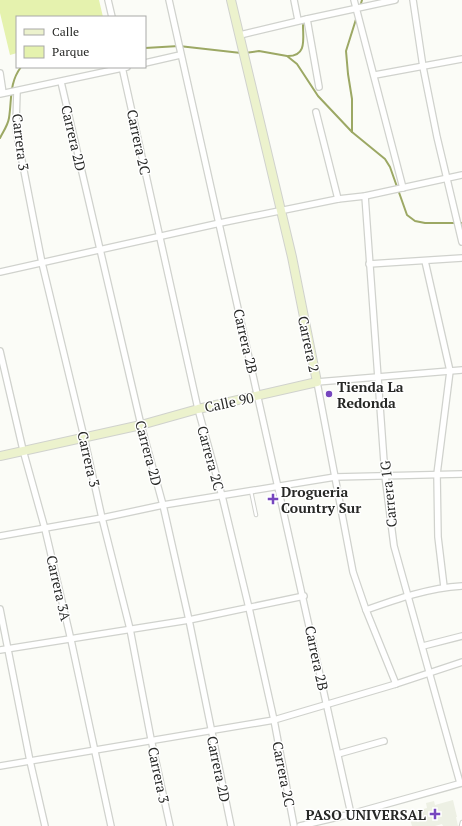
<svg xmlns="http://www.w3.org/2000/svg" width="462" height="826" font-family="'PT Serif',serif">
	<rect width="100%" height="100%" fill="#fbfcf7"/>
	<path fill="#edf0e4" d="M453 800 457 817H456L458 826H443L442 824 435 826H412L410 819 414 817 413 812 427 808 426 803 434 801 435 805Z"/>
	<path fill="#e5f2ae" d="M0 0H99L103 17H17V53L10 55 0 13Z"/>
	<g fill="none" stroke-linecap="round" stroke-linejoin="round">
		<g stroke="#9ca864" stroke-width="2">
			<path d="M360 7 362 0"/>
			<path d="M145 48 179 46 241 53"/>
			<path d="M245 53 259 51 287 56 297 64 318 96 352 132 385 159 390 167 407 215 415 221 425 223H462"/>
			<path d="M288 56C307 56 303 39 303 25"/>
			<path d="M352 132V99L348 74 346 51 357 16"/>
			<path d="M0 138C3 132 8 125 9 118 12 99 9 83 21 67"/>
		</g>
		<defs>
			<g id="lane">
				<path d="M251 491 256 515"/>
				<path d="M461 826 462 822"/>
			</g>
			<g id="street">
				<path d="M108 0 112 17"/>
				<path d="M169 0 351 814"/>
				<path d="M294 0 298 20"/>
				<path d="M354 0 403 188"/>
				<path d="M413 0 423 67 437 137 462 242"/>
				<path d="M307 19 319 87"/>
				<path d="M240 35 307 19 395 0"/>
				<path d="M145 63 180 55"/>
				<path d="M122 67 198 409 222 496 249 608 274 720 294 826"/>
				<path d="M0 73 3 93"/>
				<path d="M375 75 462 59"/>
				<path d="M61 82 141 425 163 505 189 620 231 826"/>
				<path d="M17 91 16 124 17 135 42 263 84 437 102 518 130 629 151 739 170 826"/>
				<path d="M0 94 127 67"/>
				<path d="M316 112 338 199"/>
				<path d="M365 196 385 476 394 546 460 783"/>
				<path d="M425 261 450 371 437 474 438 537 444 587"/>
				<path d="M369 264 462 258"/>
				<path d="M0 272 220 223 338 199 365 196 462 175"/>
				<path d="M0 351 23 450 45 529 71 640 111 826"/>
				<path d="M0 536 102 518 163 505 335 477 462 474"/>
				<path d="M0 609 30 761 45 826"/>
				<path d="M366 610C397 599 428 588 462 586"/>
				<path d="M423 646 462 636"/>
				<path d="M0 650 189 620 304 596"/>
				<path d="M396 684 366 610 353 572 317 382 462 370"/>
				<path d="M338 754 384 741"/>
				<path d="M0 766 274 720 396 684 462 662"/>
				<path d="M300 826 351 814 462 783"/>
			</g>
			<path id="secondary" d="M0 456 141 425 198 409 317 382 292 257 231 0"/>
		</defs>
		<use href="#lane" stroke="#d0d2cd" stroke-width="4.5"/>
		<use href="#street" stroke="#d0d2cd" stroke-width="8"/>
		<use href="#secondary" stroke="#d0d2cd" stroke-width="10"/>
		<use href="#lane" stroke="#fff" stroke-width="2.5"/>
		<use href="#street" stroke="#fff" stroke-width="5.5"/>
		<use href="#secondary" stroke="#ecf2cd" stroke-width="8"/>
	</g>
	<g fill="#7646be" stroke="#fff" stroke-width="1.5">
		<circle cx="329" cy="394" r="4"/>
		<path d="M271 493h4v4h4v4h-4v4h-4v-4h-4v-4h4z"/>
		<path d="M433 808h4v4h4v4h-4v4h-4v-4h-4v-4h4z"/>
	</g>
	<g text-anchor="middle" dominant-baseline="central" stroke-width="3" stroke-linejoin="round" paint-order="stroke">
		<g font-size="14" fill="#272826" stroke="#fff">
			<text transform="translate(74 138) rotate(77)">Carrera 2D</text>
			<text transform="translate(21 142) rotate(83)">Carrera 3</text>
			<text transform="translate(139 142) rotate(78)">Carrera 2C</text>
			<text transform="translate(246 341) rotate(77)">Carrera 2B</text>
			<text transform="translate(309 344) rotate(78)">Carrera 2</text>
			<text transform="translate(229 402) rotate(-12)">Calle 90</text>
			<text transform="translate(149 453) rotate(75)">Carrera 2D</text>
			<text transform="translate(211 458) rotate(75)">Carrera 2C</text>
			<text transform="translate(89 459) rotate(77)">Carrera 3</text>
			<text transform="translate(388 494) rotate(-96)">Carrera 1G</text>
			<text transform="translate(59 588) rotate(77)">Carrera 3A</text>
			<text transform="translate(317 658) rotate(78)">Carrera 2B</text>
			<text transform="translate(219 769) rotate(78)">Carrera 2D</text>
			<text transform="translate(284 774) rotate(79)">Carrera 2C</text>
			<text transform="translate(159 775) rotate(78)">Carrera 3</text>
		</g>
		<g font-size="14" font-weight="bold" fill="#272826" stroke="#fff" text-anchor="start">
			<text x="337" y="386">Tienda La<tspan x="337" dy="16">Redonda</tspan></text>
			<text x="281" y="491">Drogueria<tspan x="281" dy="16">Country Sur</tspan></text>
			<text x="426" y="814" text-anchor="end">PASO UNIVERSAL</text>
		</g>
	</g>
	<rect x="16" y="16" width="130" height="52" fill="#ffffff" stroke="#a9a9a8"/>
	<rect x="24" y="29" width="20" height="6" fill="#ecf2cd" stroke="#a9a9a8"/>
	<text x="52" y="36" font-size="12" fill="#272826">Calle</text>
	<rect x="24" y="46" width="20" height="12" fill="#e5f2ae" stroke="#a9a9a8"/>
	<text x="52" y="56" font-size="12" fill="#272826">Parque</text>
</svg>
